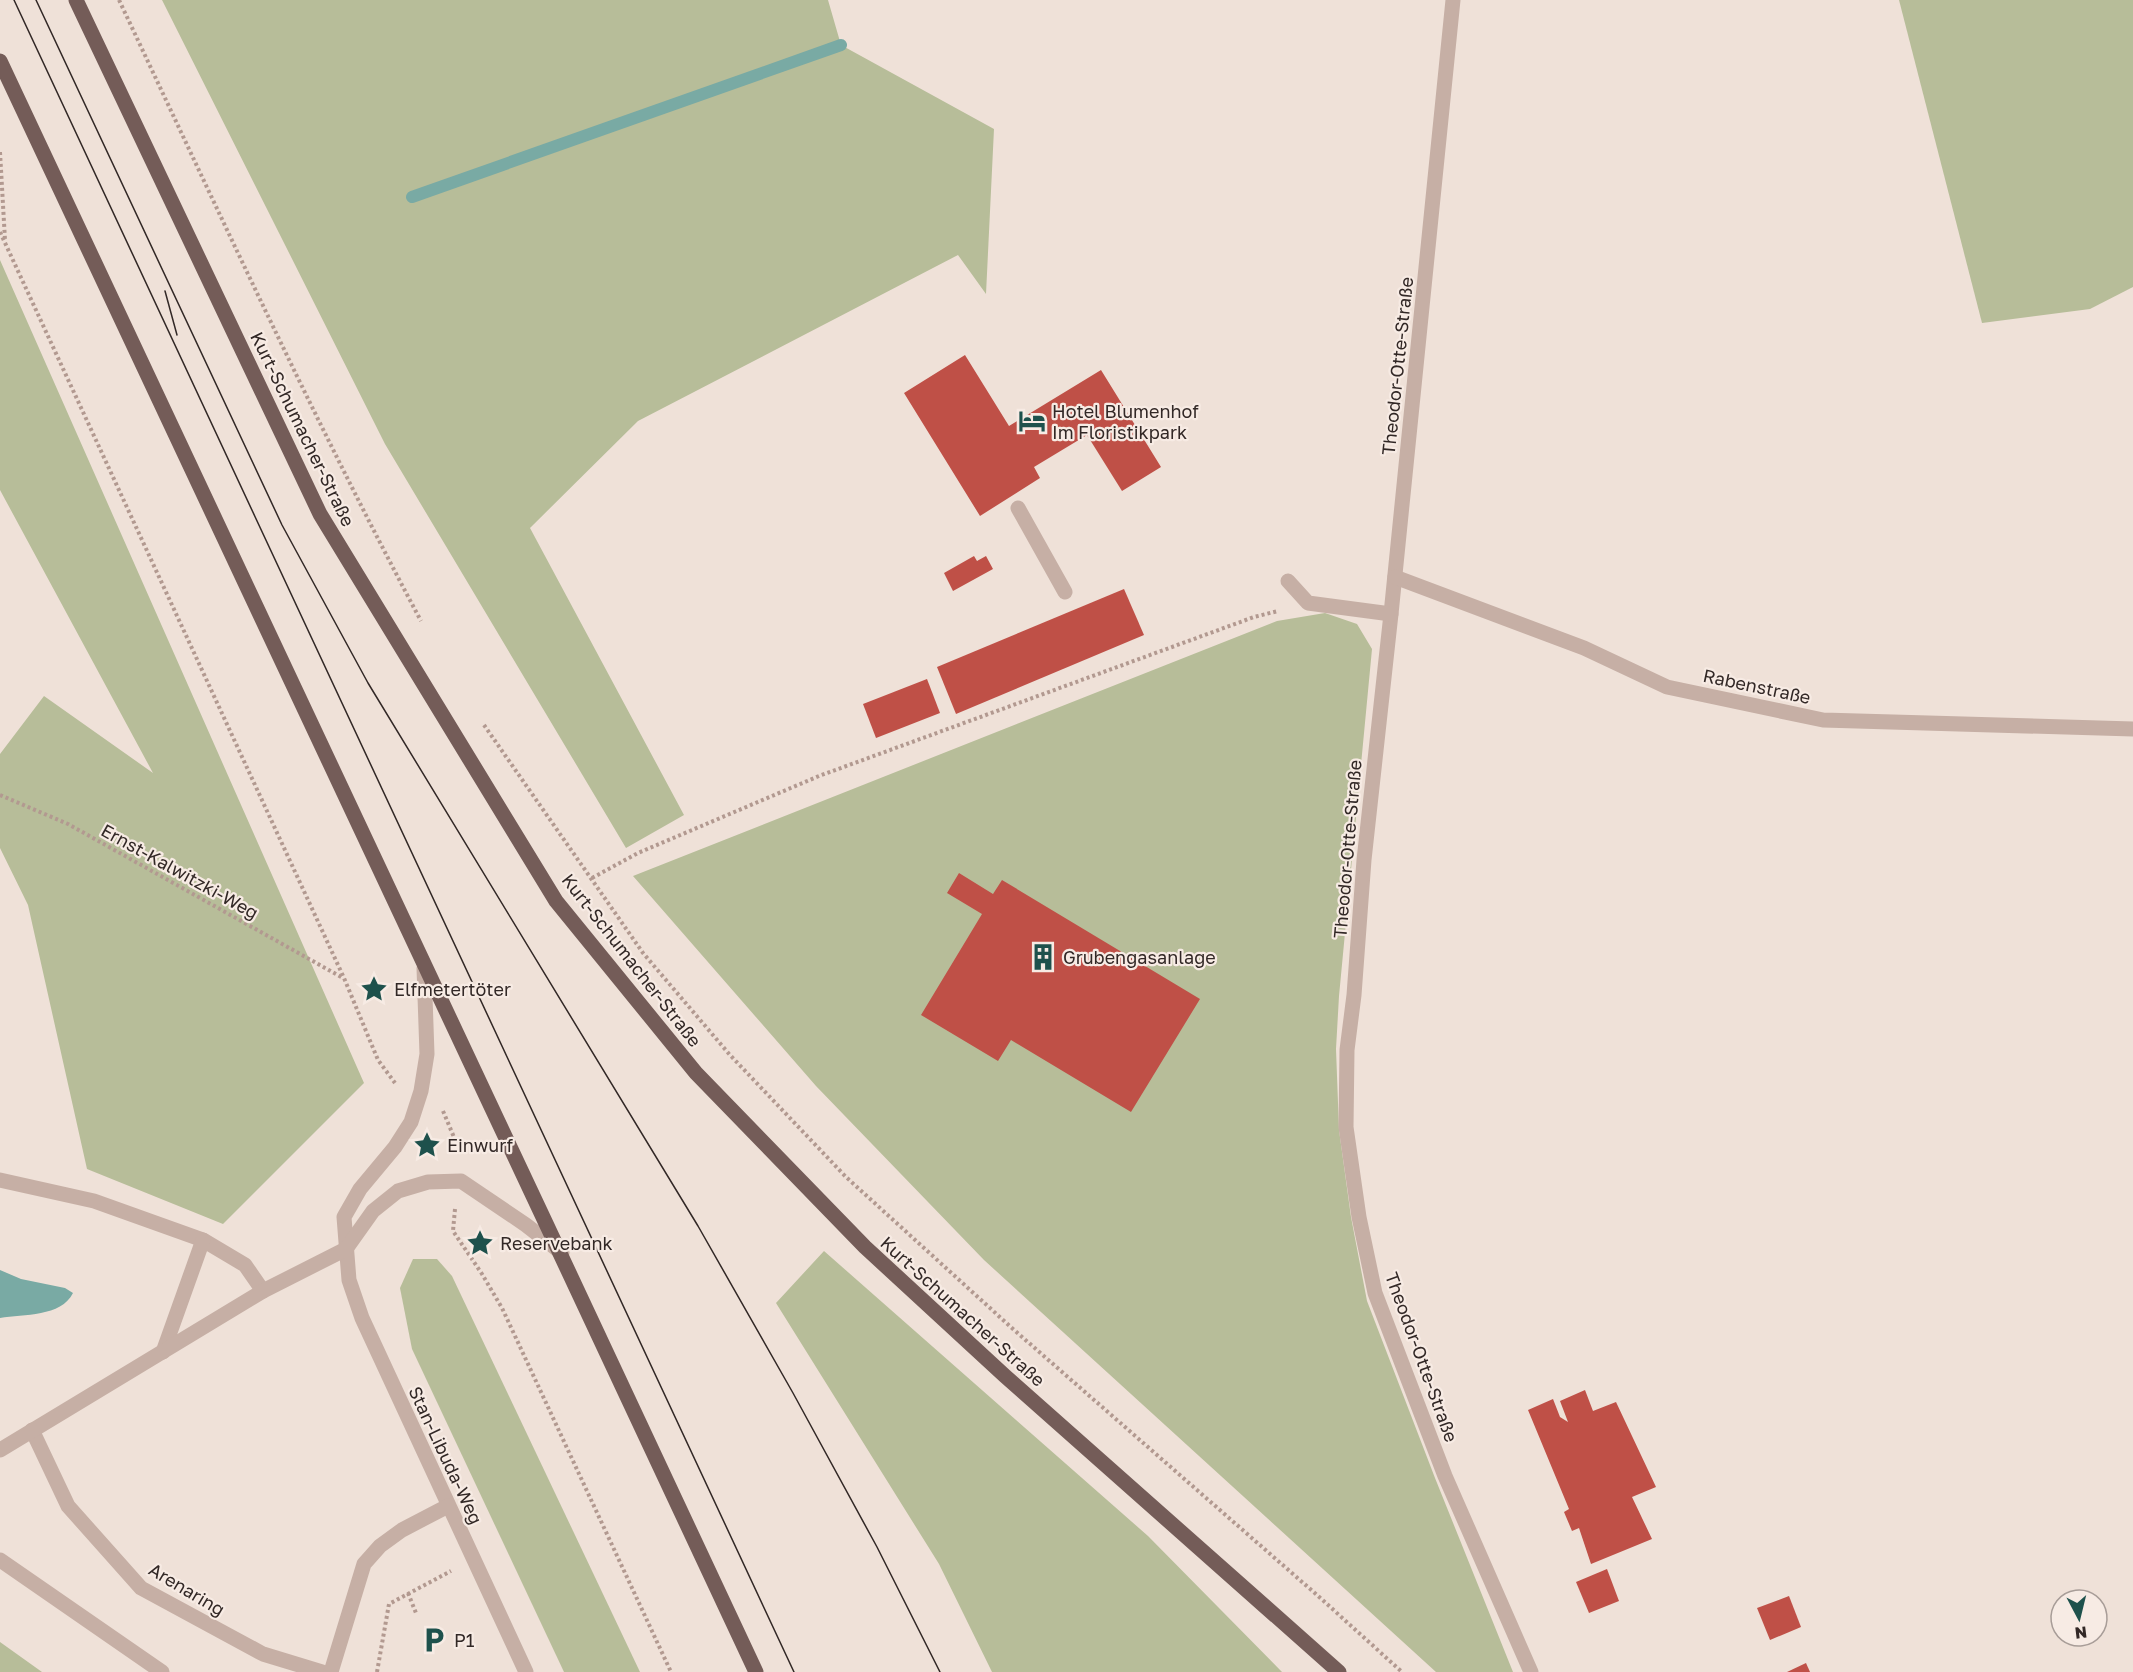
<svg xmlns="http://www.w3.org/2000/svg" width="2133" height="1672" font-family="'Golos Text',sans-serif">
	<rect width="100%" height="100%" fill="#efe1d8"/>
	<g fill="#b7bd99">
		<path d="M162 0H828L841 45 994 129 986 294 958 255 638 421 530 528 684 815 626 848 385 444Z"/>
		<path d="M1899 0H2133V287L2090 309 1982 323Z"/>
		<path d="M0 260 364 1083 223 1224 87 1169 28 905 0 848V754L44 696 153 773 0 490Z"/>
		<path d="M1325 613 1357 624 1372 649 1339 996 1336 1049 1339 1130 1351 1217 1367 1301 1435 1478 1513 1672H1436L984 1260 816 1086 633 876 1277 621Z"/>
		<path d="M824 1251 1148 1536 1282 1672H992L939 1564 776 1303Z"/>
		<path d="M413 1259H437L452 1276 640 1672H564L412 1349 400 1288Z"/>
		<path d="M0 1642 42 1672H0Z"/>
	</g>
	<path fill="#79aaa4" d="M0 1270 21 1279 65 1288 73 1293C61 1317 24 1314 0 1318Z"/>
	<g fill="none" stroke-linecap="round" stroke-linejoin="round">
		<path stroke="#79aaa4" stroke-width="12" d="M412 197 841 45"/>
	</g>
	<g fill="#bf5047">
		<path d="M965 355 1009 426 1101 370 1161 467 1122 491 1087 435 1034 467 1040 478 980 516 904 393Z"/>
		<path d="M974 556 977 561 986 556 993 569 953 591 944 573Z"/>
		<path d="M1124 589 1144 635 956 714 937 667Z"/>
		<path d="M927 679 940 713 876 738 863 704Z"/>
		<path d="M959 873 993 894 1002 880 1200 999 1131 1112 1011 1040 998 1061 921 1015 982 914 947 893Z"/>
		<path d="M1585 1390 1593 1411 1616 1402 1656 1487 1632 1497 1652 1539 1591 1564 1579 1528 1572 1531 1564 1512 1569 1509 1528 1410 1553 1399 1560 1417 1568 1422 1560 1401Z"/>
		<path d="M1607 1569 1619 1601 1589 1613 1576 1582Z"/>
		<path d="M1789 1596 1801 1627 1770 1640 1757 1608Z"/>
		<path d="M1806 1663 1810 1672H1787Z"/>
	</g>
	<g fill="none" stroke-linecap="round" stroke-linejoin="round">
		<g stroke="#b29990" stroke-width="4" stroke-dasharray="3 3" stroke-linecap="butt">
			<path d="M119 0C217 208 313 418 421 621"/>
			<path d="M0 152 5 240"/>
			<path d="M0 232 344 978 378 1060 395 1083"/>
			<path d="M484 725 643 953 730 1055 846 1177 1013 1329 1317 1595 1402 1672"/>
			<path d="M0 795 68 824 343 978"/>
			<path d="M592 878 638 853 819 776 1254 617 1278 611"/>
			<path d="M443 1111 461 1154"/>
			<path d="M455 1209 453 1231 482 1274 502 1308 671 1672"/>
			<path d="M408 1593 416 1613"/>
			<path d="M377 1672 389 1604 451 1571"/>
		</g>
		<g stroke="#c6afa5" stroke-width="15">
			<path d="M1453 0 1391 614 1364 860 1354 995 1347 1050 1346 1127 1359 1217 1375 1293 1445 1476 1531 1672"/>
			<path d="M1018 508 1065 592"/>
			<path d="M1395 577 1584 648 1667 687 1823 720 2133 729"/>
			<path d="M1288 581 1308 603 1391 614"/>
			<path d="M424 968 427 1054 421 1091 411 1122 395 1147 360 1189 344 1217 349 1280 362 1318 526 1672"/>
			<path d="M0 1180 94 1201 203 1240 245 1265 263 1291"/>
			<path d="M163 1352 203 1240"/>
			<path d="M32 1430 68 1506 141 1588 263 1654 322 1672"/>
			<path d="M0 1450 263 1291 346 1249 373 1211 398 1191 428 1182 461 1181 526 1225 562 1253"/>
			<path d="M0 1560 162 1672"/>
			<path d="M331 1672 364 1564 380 1546 402 1530 448 1506"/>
		</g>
		<g stroke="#745c58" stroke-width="15">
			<path d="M76 0 320 514 556 901 696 1073 865 1247 1005 1376 1339 1672"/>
			<path d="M0 61C249 599 506 1134 756 1672"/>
		</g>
		<g stroke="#322826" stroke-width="1.5">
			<path d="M14 0 794 1672"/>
			<path d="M36 0 282 525 368 683 698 1226 793 1393 877 1547 940 1672"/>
			<path d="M165 291 177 335"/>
		</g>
	</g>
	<defs>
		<symbol id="hotel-bare" viewBox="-9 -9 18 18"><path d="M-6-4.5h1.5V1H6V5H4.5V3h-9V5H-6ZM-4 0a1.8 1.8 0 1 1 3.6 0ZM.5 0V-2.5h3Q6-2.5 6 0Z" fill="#1e514c" stroke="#f7ebe4" stroke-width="2.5" paint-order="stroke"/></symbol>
		<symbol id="building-bare" viewBox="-9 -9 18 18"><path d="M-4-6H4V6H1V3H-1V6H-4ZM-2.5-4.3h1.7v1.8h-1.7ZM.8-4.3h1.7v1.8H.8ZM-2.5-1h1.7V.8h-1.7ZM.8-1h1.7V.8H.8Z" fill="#1e514c" stroke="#f7ebe4" stroke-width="2.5" paint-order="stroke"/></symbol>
		<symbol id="sight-bare" viewBox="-9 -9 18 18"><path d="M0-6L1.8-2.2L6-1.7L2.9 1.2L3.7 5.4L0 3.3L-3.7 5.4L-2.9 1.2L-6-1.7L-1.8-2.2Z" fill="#1e514c" stroke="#f7ebe4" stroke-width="2.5" paint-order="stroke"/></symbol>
		<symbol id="parking-bare" viewBox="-9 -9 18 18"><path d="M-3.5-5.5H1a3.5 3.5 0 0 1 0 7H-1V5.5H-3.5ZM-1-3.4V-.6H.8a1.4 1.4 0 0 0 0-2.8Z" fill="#1e514c" stroke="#f7ebe4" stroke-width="2.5" paint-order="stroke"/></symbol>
	</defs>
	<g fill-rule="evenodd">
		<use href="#hotel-bare" x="1013" y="402" width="38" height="38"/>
		<use href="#building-bare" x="1024" y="938" width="38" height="38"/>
		<use href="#sight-bare" x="355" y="970" width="38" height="38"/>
		<use href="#sight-bare" x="408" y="1126" width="38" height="38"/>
		<use href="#sight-bare" x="461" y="1224" width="38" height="38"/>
		<use href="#parking-bare" x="415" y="1621" width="38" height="38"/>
	</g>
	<g text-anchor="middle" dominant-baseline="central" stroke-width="4.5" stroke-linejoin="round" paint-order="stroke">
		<g font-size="18" fill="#322826" stroke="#f7ebe4">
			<text transform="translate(1397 366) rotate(-84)">Theodor-Otte-Straße</text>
			<text transform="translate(303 429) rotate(64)">Kurt-Schumacher-Straße</text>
			<text transform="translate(1757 686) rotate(12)">Rabenstraße</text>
			<text transform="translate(1347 849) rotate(-85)">Theodor-Otte-Straße</text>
			<text transform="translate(180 871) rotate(29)">Ernst-Kalwitzki-Weg</text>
			<text transform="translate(632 960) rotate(52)">Kurt-Schumacher-Straße</text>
			<text transform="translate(963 1311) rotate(42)">Kurt-Schumacher-Straße</text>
			<text transform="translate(1422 1357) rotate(70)">Theodor-Otte-Straße</text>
			<text transform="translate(446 1455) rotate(65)">Stan-Libuda-Weg</text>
			<text transform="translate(187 1589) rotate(31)">Arenaring</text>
		</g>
		<g font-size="18" fill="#322826" stroke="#f7ebe4" text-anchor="start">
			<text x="1052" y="411">Hotel Blumenhof<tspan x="1052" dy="21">Im Floristikpark</tspan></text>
			<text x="1063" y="957">Grubengasanlage</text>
			<text x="394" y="989">Elfmetertöter</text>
			<text x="447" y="1145">Einwurf</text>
			<text x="500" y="1243">Reservebank</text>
			<text x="454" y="1640">P1</text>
		</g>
	</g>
	<g transform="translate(2079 1618) rotate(173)"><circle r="28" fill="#f7ebe4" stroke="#a89d98" stroke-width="1.5"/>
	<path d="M0-4.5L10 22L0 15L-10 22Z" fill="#1e514c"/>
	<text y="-9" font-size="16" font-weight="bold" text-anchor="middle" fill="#322826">N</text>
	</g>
</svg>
